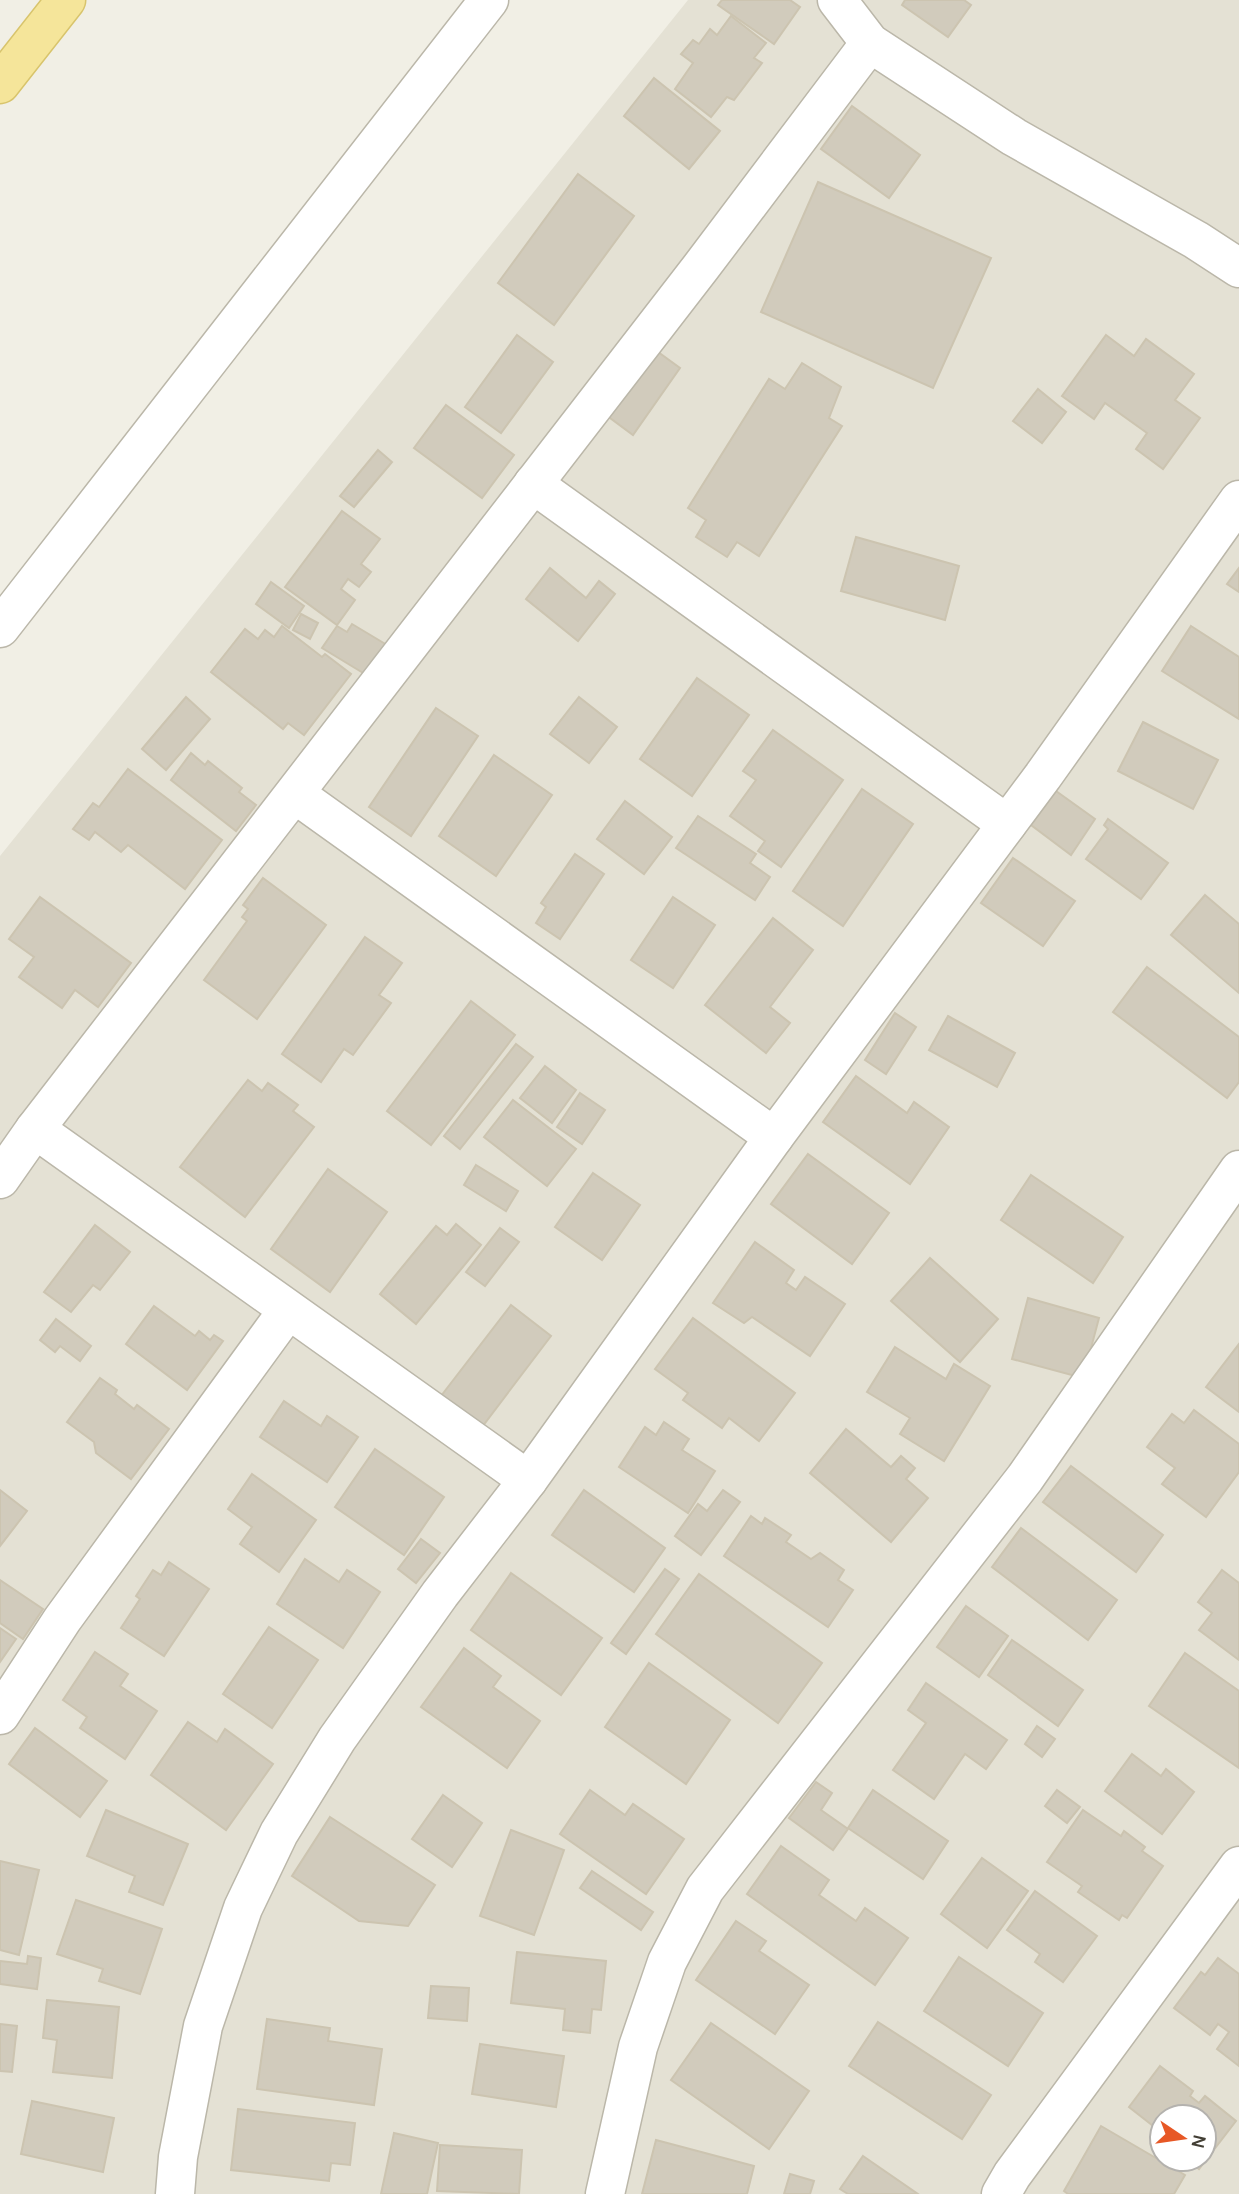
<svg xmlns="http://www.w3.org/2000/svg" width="1239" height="2194" font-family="Karla,sans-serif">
	<rect width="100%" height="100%" fill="#f1efe5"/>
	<path fill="#e4e1d4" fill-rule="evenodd" d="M688 0H1239V2194H0V856ZM1162 2117H1204V2159H1162Z"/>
	<g fill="#d1cbbc" stroke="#ccc4b0" stroke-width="2">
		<path d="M722 0H790L800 7 774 44 718 5Z"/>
		<path d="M905 0H964L971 5 948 37 902 5Z"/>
		<path d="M731 16 766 43 754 58 762 63 734 100 727 97 711 117 675 89 693 63 681 54 693 40 699 44 710 29 717 35Z"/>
		<path d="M654 78 720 131 689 169 624 116Z"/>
		<path d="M852 106 920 155 889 198 821 149Z"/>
		<path d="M578 174 634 216 554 325 498 283Z"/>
		<path d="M818 182 991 258 933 388 761 312Z"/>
		<path d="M517 335 553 362 501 433 465 407Z"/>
		<path d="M1106 335 1134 356 1146 339 1194 374 1175 400 1200 418 1163 469 1136 449 1147 433 1105 403 1094 419 1062 396Z"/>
		<path d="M654 349 680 368 633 435 606 415Z"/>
		<path d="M802 363 841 387 829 418 842 426 759 556 737 542 727 557 696 537 706 520 688 508 769 379 785 389Z"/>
		<path d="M1038 389 1066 412 1042 443 1013 421Z"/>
		<path d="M446 405 514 455 482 498 414 448Z"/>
		<path d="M378 450 392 462 354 507 340 496Z"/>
		<path d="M342 511 380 539 361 564 371 572 359 587 348 579 341 589 355 600 337 625 285 587Z"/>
		<path d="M856 537 959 566 945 620 841 591Z"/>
		<path d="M550 568 586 598 599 581 615 594 578 641 526 599Z"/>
		<path d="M1239 568V592L1227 584Z"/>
		<path d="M271 582 304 606 289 628 256 604Z"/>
		<path d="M301 614 318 623 310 639 293 630Z"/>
		<path d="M352 624 392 648 373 679 322 648 337 626 347 632Z"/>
		<path d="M282 626 322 657 325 654 351 674 304 735 288 723 283 729 211 672 245 629 258 639 265 630 274 637Z"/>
		<path d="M1191 626 1239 657V719L1162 671Z"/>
		<path d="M697 678 749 715 692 796 640 759Z"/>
		<path d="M186 697 210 719 166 770 142 749Z"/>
		<path d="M579 697 617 727 589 763 550 734Z"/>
		<path d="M436 708 478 736 411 836 369 807Z"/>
		<path d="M1143 722 1218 760 1193 809 1118 771Z"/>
		<path d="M773 730 843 780 781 867 758 851 765 841 730 816 756 780 743 771Z"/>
		<path d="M191 753 205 765 208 761 242 788 239 792 256 805 236 831 171 780Z"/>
		<path d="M494 755 552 795 496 876 439 836Z"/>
		<path d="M128 769 222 840 185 889 128 845 121 852 95 832 89 840 73 829 93 803 99 807Z"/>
		<path d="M862 789 913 824 843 926 793 891Z"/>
		<path d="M1056 791 1095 819 1071 855 1031 825Z"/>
		<path d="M625 801 672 837 644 874 597 839Z"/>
		<path d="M698 816 756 854 750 863 770 877 755 900 676 848Z"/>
		<path d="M1108 819 1168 863 1141 899 1086 859 1108 829 1104 825Z"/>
		<path d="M575 854 604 874 560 939 536 923 546 907 541 903Z"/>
		<path d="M1013 858 1075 901 1043 946 981 903Z"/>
		<path d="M263 878 326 925 257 1019 204 980 247 921 242 917 248 909 243 905Z"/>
		<path d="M1205 895 1239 924V993L1171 935Z"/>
		<path d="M40 897 131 963 98 1007 75 990 62 1008 19 977 34 957 9 939Z"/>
		<path d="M673 897 715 925 673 988 631 960Z"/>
		<path d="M773 918 813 950 770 1007 790 1023 766 1053 705 1005Z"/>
		<path d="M365 937 402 963 379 995 391 1003 353 1055 344 1049 321 1082 282 1054Z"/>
		<path d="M1147 967 1239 1037V1082L1227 1098 1113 1012Z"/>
		<path d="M471 1001 515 1035 431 1145 387 1111Z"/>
		<path d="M895 1013 916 1027 886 1074 865 1060Z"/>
		<path d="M948 1016 1015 1053 997 1087 929 1050Z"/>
		<path d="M516 1044 533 1057 460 1149 444 1136Z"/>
		<path d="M545 1066 576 1090 552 1123 520 1098Z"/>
		<path d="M856 1076 907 1113 914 1102 949 1127 910 1184 823 1122Z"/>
		<path d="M248 1080 262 1091 268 1083 298 1105 293 1111 314 1127 245 1217 180 1167Z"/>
		<path d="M580 1093 605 1110 582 1144 557 1127Z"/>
		<path d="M513 1100 576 1149 547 1186 484 1137Z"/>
		<path d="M808 1154 889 1213 852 1264 771 1204Z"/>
		<path d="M476 1165 518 1191 506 1211 464 1185Z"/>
		<path d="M328 1169 387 1212 330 1292 271 1249Z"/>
		<path d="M593 1173 640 1205 602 1260 555 1227Z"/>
		<path d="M1031 1175 1123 1237 1093 1283 1001 1220Z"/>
		<path d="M456 1224 481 1245 416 1324 380 1294 436 1226 447 1235Z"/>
		<path d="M95 1225 130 1252 100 1290 93 1285 71 1312 44 1292Z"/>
		<path d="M500 1228 519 1242 485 1286 466 1272Z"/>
		<path d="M755 1242 794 1270 786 1283 796 1290 805 1277 845 1304 810 1356 752 1317 744 1323 713 1303Z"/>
		<path d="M930 1258 998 1319 960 1362 891 1301Z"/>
		<path d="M1028 1298 1099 1318 1083 1378 1012 1359Z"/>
		<path d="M511 1305 551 1336 482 1427 441 1396Z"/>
		<path d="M154 1306 195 1336 199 1331 210 1340 214 1335 223 1341 187 1390 126 1344Z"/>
		<path d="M693 1318 795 1393 759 1441 729 1418 722 1428 683 1400 688 1393 655 1369Z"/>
		<path d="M56 1319 91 1346 80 1361 60 1346 55 1352 40 1340Z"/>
		<path d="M1239 1344V1412L1206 1387Z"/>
		<path d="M895 1347 946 1379 954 1364 990 1386 944 1461 900 1434 910 1418 867 1392Z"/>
		<path d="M100 1378 117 1390 115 1394 134 1409 137 1405 169 1429 131 1479 96 1453 94 1442 67 1422Z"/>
		<path d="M284 1401 321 1426 327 1416 358 1437 327 1482 260 1437Z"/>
		<path d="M1194 1410 1239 1444V1472L1206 1517 1162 1484 1175 1468 1147 1447 1172 1414 1184 1423Z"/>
		<path d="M664 1422 689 1439 682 1450 715 1471 688 1513 619 1467 645 1427 656 1435Z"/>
		<path d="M846 1429 891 1467 901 1456 915 1468 906 1479 928 1498 891 1542 810 1473Z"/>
		<path d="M375 1449 444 1497 404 1555 335 1507Z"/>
		<path d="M1071 1466 1163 1535 1136 1572 1043 1502Z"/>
		<path d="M252 1474 316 1520 279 1572 240 1544 252 1527 228 1509Z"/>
		<path d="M0 1490 27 1511 0 1546Z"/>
		<path d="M584 1490 665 1548 634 1592 552 1535Z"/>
		<path d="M723 1490 740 1502 701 1555 675 1536 698 1504 707 1511Z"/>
		<path d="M751 1516 762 1524 765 1518 791 1535 786 1542 811 1559 820 1553 844 1570 838 1580 853 1590 828 1627 724 1556Z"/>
		<path d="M1021 1528 1117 1600 1088 1640 992 1567Z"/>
		<path d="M421 1539 440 1553 416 1583 398 1569Z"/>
		<path d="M305 1559 339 1582 347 1570 380 1592 343 1648 277 1604Z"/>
		<path d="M169 1562 209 1589 164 1656 121 1628 140 1599 136 1596 153 1570 161 1575Z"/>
		<path d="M665 1569 679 1579 626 1654 611 1643Z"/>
		<path d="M1222 1570 1239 1583V1660L1199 1630 1212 1613 1198 1602Z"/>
		<path d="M511 1573 602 1638 561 1695 471 1630Z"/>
		<path d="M699 1574 822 1663 778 1723 656 1634Z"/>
		<path d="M0 1580 43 1609 23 1639 0 1623Z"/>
		<path d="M966 1606 1008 1636 979 1677 937 1647Z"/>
		<path d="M269 1627 318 1660 272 1728 223 1694Z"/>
		<path d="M0 1628 16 1639 0 1662Z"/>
		<path d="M1012 1640 1083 1690 1058 1726 988 1675Z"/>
		<path d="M464 1648 501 1676 493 1687 540 1721 507 1768 421 1707Z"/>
		<path d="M95 1652 128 1674 120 1686 157 1711 125 1759 80 1728 87 1717 63 1700Z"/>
		<path d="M1185 1653 1239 1691V1768L1149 1706Z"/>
		<path d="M649 1663 730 1720 686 1784 605 1727Z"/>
		<path d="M926 1683 1007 1740 986 1769 965 1754 934 1799 893 1770 926 1723 908 1710Z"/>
		<path d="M188 1722 217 1742 225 1729 273 1764 226 1830 151 1775Z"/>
		<path d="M1037 1726 1055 1739 1042 1757 1025 1744Z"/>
		<path d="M35 1728 107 1781 80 1817 9 1764Z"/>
		<path d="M1132 1754 1161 1776 1166 1769 1194 1792 1162 1834 1105 1791Z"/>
		<path d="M816 1782 832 1793 821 1810 848 1829 833 1850 789 1818Z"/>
		<path d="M590 1790 625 1815 633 1804 684 1839 646 1894 560 1834Z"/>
		<path d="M873 1790 948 1841 923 1879 848 1828Z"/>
		<path d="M1057 1790 1080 1807 1067 1823 1045 1806Z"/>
		<path d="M443 1795 482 1823 452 1867 412 1839Z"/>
		<path d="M106 1810 188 1844 163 1905 129 1892 135 1876 87 1856Z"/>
		<path d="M1083 1810 1121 1836 1124 1831 1145 1847 1142 1851 1163 1866 1127 1918 1122 1915 1119 1920 1078 1892 1082 1886 1047 1862Z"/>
		<path d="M330 1817 435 1885 408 1926 359 1921 292 1876Z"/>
		<path d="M511 1830 564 1850 534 1935 480 1916Z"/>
		<path d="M781 1846 829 1880 819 1895 856 1921 865 1908 908 1938 875 1985 747 1894Z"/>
		<path d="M982 1858 1028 1891 987 1948 941 1914Z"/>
		<path d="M0 1861 39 1870 19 1955 0 1950Z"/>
		<path d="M592 1871 653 1912 641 1930 580 1888Z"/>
		<path d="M1035 1891 1097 1936 1063 1982 1035 1962 1040 1954 1007 1930Z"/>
		<path d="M76 1900 162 1929 140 1994 99 1981 103 1969 57 1954Z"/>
		<path d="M736 1921 766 1941 759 1951 809 1985 775 2034 696 1980Z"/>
		<path d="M517 1952 606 1961 601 2010 592 2009 590 2033 563 2030 565 2009 511 2003Z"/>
		<path d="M28 1956 41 1958 37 1989 0 1984V1961L27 1964Z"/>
		<path d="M959 1957 1043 2013 1008 2066 924 2011Z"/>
		<path d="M1218 1958 1239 1974V2066L1217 2049 1229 2032 1218 2024 1210 2035 1174 2008 1201 1972 1205 1975Z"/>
		<path d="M431 1986 469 1988 467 2021 428 2018Z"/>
		<path d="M47 2000 119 2007 112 2078 53 2072 57 2040 43 2038Z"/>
		<path d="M267 2019 330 2028 328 2041 382 2049 374 2105 257 2089Z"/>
		<path d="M878 2022 991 2095 962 2139 849 2066Z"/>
		<path d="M711 2023 809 2091 769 2149 671 2080Z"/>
		<path d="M0 2024 17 2026 12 2072 0 2071Z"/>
		<path d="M480 2044 564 2056 556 2107 472 2094Z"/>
		<path d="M1160 2066 1193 2091 1190 2096 1199 2103 1205 2096 1236 2121 1199 2169 1186 2159H1204V2117H1162V2133L1129 2107Z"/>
		<path d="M32 2101 114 2118 103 2172 21 2154Z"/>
		<path d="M238 2109 355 2123 350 2165 331 2163 329 2181 231 2170Z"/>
		<path d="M1101 2126 1185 2175 1174 2194H1068L1064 2191Z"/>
		<path d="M394 2133 438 2143 427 2194H381Z"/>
		<path d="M656 2140 754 2166 747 2194H642Z"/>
		<path d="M440 2145 522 2150 519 2194 437 2191Z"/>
		<path d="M863 2156 918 2194H848L840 2189Z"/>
		<path d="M790 2174 814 2181 810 2194H784Z"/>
	</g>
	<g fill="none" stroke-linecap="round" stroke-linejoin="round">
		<defs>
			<g id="minor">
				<path d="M837 0 870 43 1014 137 1196 240 1239 268"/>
				<path d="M533 484 1007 824"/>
				<path d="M0 628 489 0"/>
				<path d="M295 794 774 1137"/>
				<path d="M35 1129 528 1480"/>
				<path d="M0 1179 35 1129 701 267 870 43"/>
				<path d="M0 1715 62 1620 288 1310"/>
				<path d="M175 2194 178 2157 203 2026 243 1908 279 1833 337 1739 440 1594 528 1480 774 1137 1043 776 1239 500"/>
				<path d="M605 2194 638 2047 667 1962 705 1889 1025 1478 1239 1170"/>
				<path d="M1001 2194 1012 2175 1239 1866"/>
			</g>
			<path id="major" d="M0 84 66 0"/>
		</defs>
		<use href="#minor" stroke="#bbb7a9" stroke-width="41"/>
		<use href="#major" stroke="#d8c46c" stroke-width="41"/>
		<use href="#minor" stroke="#fff" stroke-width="38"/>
		<use href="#major" stroke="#f5e59a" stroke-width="38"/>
	</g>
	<g transform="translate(1183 2138) rotate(103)"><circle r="33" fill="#ffffff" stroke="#b4b2ae" stroke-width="2"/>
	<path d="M0-5L12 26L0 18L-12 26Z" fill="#e75826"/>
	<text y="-10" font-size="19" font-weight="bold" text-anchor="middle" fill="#433f35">N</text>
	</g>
</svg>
